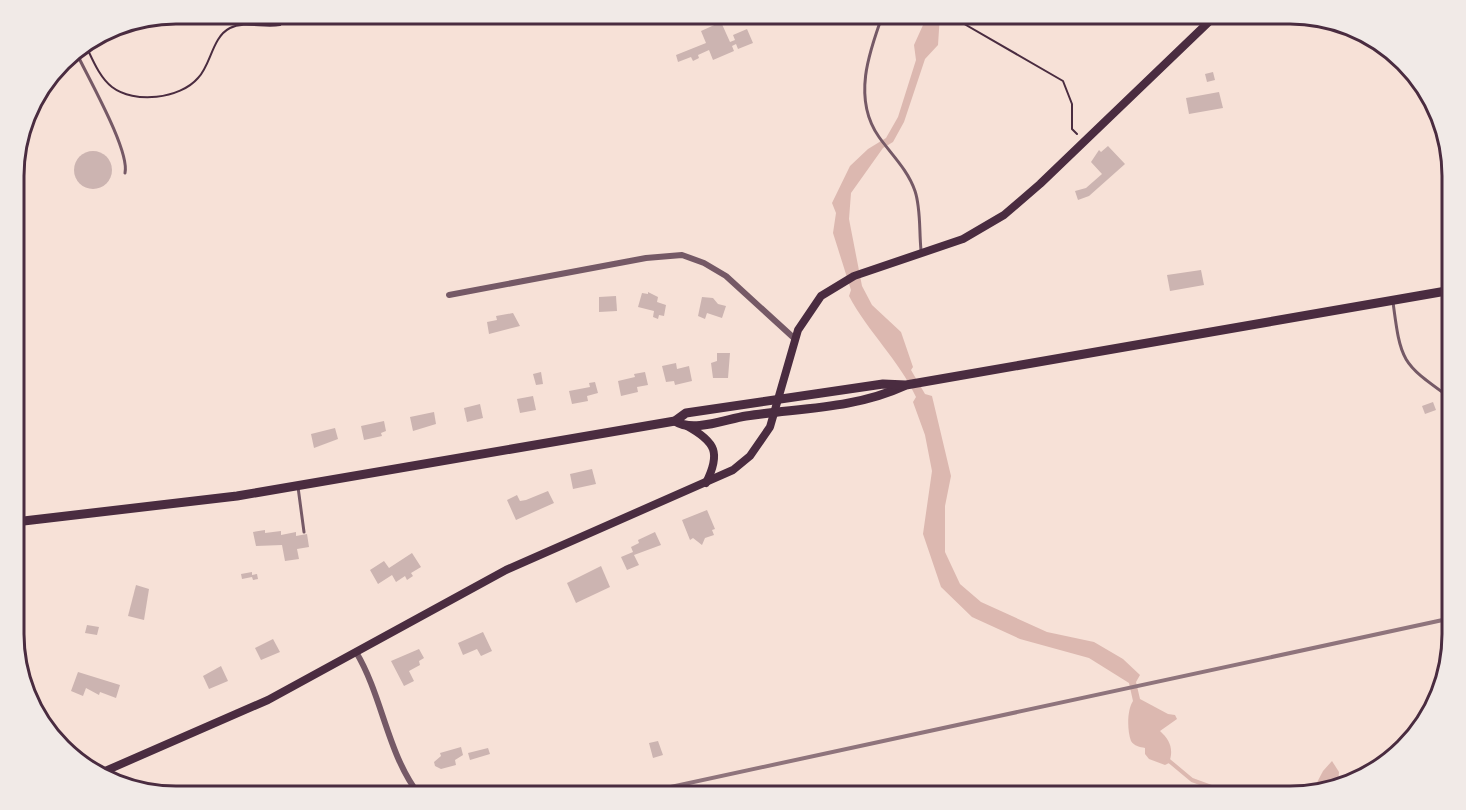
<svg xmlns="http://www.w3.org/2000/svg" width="1466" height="810" font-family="Quicksand,sans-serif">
	<rect width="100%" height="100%" fill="#f7e1d7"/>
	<g fill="#dcb8b0">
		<path d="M928 14H940L938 45 925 59 904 122 893 142 883 148 851 193 849 219 862 286 872 305 901 332 913 367 911 370 925 394 932 396 951 476 945 506V552L960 584 981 602 1047 632 1094 642 1123 659 1140 675 1136 682 1140 699 1168 714 1175 715 1177 719 1160 731C1170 740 1174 749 1169 763L1165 765 1149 759 1145 754V748C1140 747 1134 746 1131 741 1127 730 1127 710 1133 701L1129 683 1089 658 1020 639 972 617 941 587 923 534 932 471 925 435 913 402 916 397C899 360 868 332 849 296L851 290 833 233 836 213 832 203 850 166 868 149 886 138 898 117 916 60 914 45Z"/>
		<path d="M1332 761 1339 772 1338 783 1312 792 1323 771Z"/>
	</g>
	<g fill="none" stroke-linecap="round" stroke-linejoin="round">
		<path stroke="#dcb8b0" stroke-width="4" d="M1168 760 1192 780 1236 796"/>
	</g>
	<g fill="#ccb4b1">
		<path d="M721 22 730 42 735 40 733 35 747 29 753 43 738 49 736 44 732 46 734 51 713 60 709 50 698 55 699 58 693 61 691 57 678 62 676 55 706 43 701 31Z"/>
		<path d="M1213 72 1215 80 1207 82 1205 74Z"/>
		<path d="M1219 92 1223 108 1189 114 1186 98Z"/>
		<path d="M1436 125H1438L1442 136H1438Z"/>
		<path d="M1108 146 1125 164 1089 196 1078 200 1075 191 1086 188 1102 174 1091 162 1099 150 1101 152Z"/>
		<circle cx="93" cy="170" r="19"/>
		<path d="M1201 270 1204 285 1170 291 1167 275Z"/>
		<path d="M648 292 658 297 657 302 666 305 664 316 659 315 658 319 653 317 654 311 638 307 642 293 648 294Z"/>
		<path d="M616 296 617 311 599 312V297Z"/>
		<path d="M702 297 713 298 718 304 726 306 722 318 707 313 705 319 698 316Z"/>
		<path d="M513 313 520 326 489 334 487 322 497 320 496 316Z"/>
		<path d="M717 353H730L728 378H713L711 363 717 361Z"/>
		<path d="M676 363 677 369 689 366 692 381 675 385 674 381 666 382 662 366Z"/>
		<path d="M541 372 543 384 536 385 533 374Z"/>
		<path d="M645 372 648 385 637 387 638 392 621 396 618 381 635 377 634 374Z"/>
		<path d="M595 382 598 393 587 396 588 401 572 404 569 391 590 387 589 383Z"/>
		<path d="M533 396 536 410 520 413 517 399Z"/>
		<path d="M1433 402 1436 410 1425 414 1422 406Z"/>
		<path d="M480 404 483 418 467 422 464 408Z"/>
		<path d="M434 412 436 424 413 431 410 417Z"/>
		<path d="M384 421 386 431 381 433 382 436 364 440 361 426Z"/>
		<path d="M335 428 338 439 314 448 311 434Z"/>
		<path d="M592 469 596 484 573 489 570 474Z"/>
		<path d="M548 491 554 503 516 520 507 500 517 495 520 501 526 500Z"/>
		<path d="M707 510 715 529 712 530 714 535 705 538 702 545 693 538 690 540 682 520Z"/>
		<path d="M265 530V533L281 531V535L296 532V536L307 534 309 547 297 549 299 559 285 561 282 545 256 546 253 532Z"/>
		<path d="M655 532 661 545 634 555 639 565 627 570 621 557 633 552 631 547 639 543 638 540Z"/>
		<path d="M412 553 421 567 411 573 413 576 407 580 405 576 396 582 392 575 378 584 370 570 384 561 389 568Z"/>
		<path d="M601 566 610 587 576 603 567 583Z"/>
		<path d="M252 572V575L257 574 258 579 253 580 252 577 242 579 241 574Z"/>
		<path d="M136 585 149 589 144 620 128 616Z"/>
		<path d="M87 625 99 627 97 635 85 633Z"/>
		<path d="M483 632 492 651 481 656 477 649 463 655 458 643Z"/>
		<path d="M273 639 280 652 261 660 255 648Z"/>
		<path d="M419 649 424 658 419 661 420 665 409 671 414 681 404 686 391 661Z"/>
		<path d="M221 666 228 681 209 689 203 676Z"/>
		<path d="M78 672 120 685 116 698 100 692 99 695 86 688 83 696 71 691Z"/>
		<path d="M658 741 663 755 653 758 649 743Z"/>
		<path d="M461 747 463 755 455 760 456 765 441 769 435 766 434 762 441 756 440 753Z"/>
		<path d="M488 748 490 754 470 760 468 753Z"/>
	</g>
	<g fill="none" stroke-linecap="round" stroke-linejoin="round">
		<g stroke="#4a2c40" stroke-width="2">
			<path d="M336 14H351"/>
			<path d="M947 14 1063 81 1072 104V129L1077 134"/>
			<path d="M85 44C92 58 99 77 112 87 134 104 180 99 198 78 211 65 212 37 230 28 244 21 264 28 280 25L289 14"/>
		</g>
		<g stroke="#755966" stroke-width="3">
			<path d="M883 14C869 52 852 99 879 137 891 154 908 170 915 191 921 209 919 231 921 250"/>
			<path d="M75 50C87 76 130 150 125 173"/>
			<path d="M1393 302C1401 364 1402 363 1452 399"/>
			<path d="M298 487 304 532"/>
		</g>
		<g stroke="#755966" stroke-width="6">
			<path d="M449 295 646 258 682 255 704 263 726 276 795 339"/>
			<path d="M356 652C383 697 387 754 420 796"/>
		</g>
		<g stroke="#4a2c40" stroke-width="8">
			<path d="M687 426C716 442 721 453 706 483"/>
			<path d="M96 775 268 700 506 570 733 470 750 456 770 427 798 330 821 296 854 276 963 239 1004 215 1040 184 1217 14"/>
		</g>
		<g stroke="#4a2c40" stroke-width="9">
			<path d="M675 421C693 433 726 419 746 416 799 408 854 409 904 386"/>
			<path d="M15 522 237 496 675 421 686 413 883 384 906 385 1452 290"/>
		</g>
		<path stroke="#8f747c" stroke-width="4" d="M629 796 1452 618"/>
	</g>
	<path d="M0 0H1466V810H0ZM176 24H1290A152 152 0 0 1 1442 176V634A152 152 0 0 1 1290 786H176A152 152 0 0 1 24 634V176A152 152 0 0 1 176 24Z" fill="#f1eae7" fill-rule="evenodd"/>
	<path fill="none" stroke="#4a2c40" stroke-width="3" d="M176 24H1290A152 152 0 0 1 1442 176V634A152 152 0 0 1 1290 786H176A152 152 0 0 1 24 634V176A152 152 0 0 1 176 24Z"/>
</svg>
